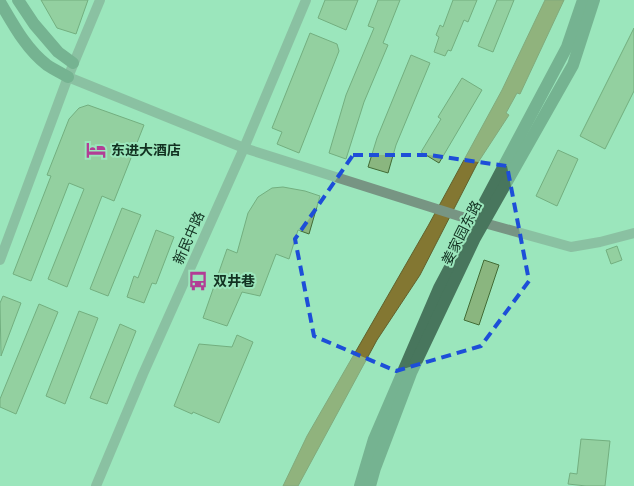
<svg xmlns="http://www.w3.org/2000/svg" width="634" height="486" font-family="Figtree,'Noto Sans SC',sans-serif">
	<rect width="100%" height="100%" fill="#9be6bc"/>
	<path fill="#837732" stroke="#61622d" d="M545 0H564L520 94 517 93 506 113 509 115 477 164 420 275 377 340 298 486H283L307 436 428 226 502 90Z"/>
	<g fill="#8ab67f" stroke="#426c36">
		<path d="M41 0H88L76 34 57 28Z"/>
		<path d="M325 0H358L346 30 318 18Z"/>
		<path d="M378 0H400L383 43 388 45 364 102 346 159 329 153 346 95 374 28 368 26Z"/>
		<path d="M453 0H477L468 22 464 20 451 51 448 50 445 56 434 52 439 37 436 35 440 25 443 27Z"/>
		<path d="M497 0H514L493 52 478 46Z"/>
		<path d="M634 28V91L605 149 580 136Z"/>
		<path d="M310 33 337 44 339 51 299 153 277 144 282 132 272 128Z"/>
		<path d="M411 55 430 63 396 145 388 173 368 167 377 138Z"/>
		<path d="M462 78 482 90 439 163 421 152 441 119 438 117Z"/>
		<path d="M88 105 144 125 114 201 102 196 67 287 48 279 84 189 69 183 31 281 13 274 51 176 47 175 69 119 79 108Z"/>
		<path d="M558 150 578 159 557 206 536 196Z"/>
		<path d="M283 187 305 191 320 196 309 234 298 230 289 259 276 254 260 296 242 292 227 326 203 318 227 249 237 253 248 213 258 197 272 188Z"/>
		<path d="M122 208 141 215 108 296 90 289Z"/>
		<path d="M156 230 174 237 156 284 152 283 144 303 127 297 134 276 138 278Z"/>
		<path d="M617 246 622 260 611 264 606 250Z"/>
		<path d="M484 260 499 265 479 325 464 320Z"/>
		<path d="M3 296 21 303 1 356 0 303Z"/>
		<path d="M39 304 58 312 16 414 0 407V399Z"/>
		<path d="M79 311 98 318 65 404 46 396Z"/>
		<path d="M120 324 136 331 107 404 90 398Z"/>
		<path d="M237 335 253 342 219 423 193 412 192 414 174 406 199 344 232 347Z"/>
		<path d="M581 439 610 441 605 486H586L568 484 570 473 577 474Z"/>
	</g>
	<g fill="none" stroke-linecap="round" stroke-linejoin="round">
		<g stroke="#779583" stroke-width="10">
			<path d="M68 77 244 148 459 216 571 247 600 242 634 233"/>
			<path d="M0 260 68 77 100 0"/>
			<path d="M96 486 143 374 244 148 306 0"/>
		</g>
		<g stroke="#48765d" stroke-width="12">
			<path d="M18 0 34 24 58 52 73 63"/>
			<path d="M0 2C13 24 26 49 47 65 53 69 61 73 68 77"/>
			<path d="M360 486 374 439 439 288 567 47 583 0"/>
			<path d="M370 486 375 468 411 373 475 238 573 65 594 0"/>
		</g>
	</g>
	<path d="M0 0H634V486H0ZM353 155H429L507 166 529 281 481 346 396 371 314 336 295 239Z" fill="#9be6bc" fill-opacity=".55" fill-rule="evenodd"/>
	<path fill="none" stroke="#1d4ed8" stroke-width="4" stroke-dasharray="10 6" stroke-linejoin="round" d="M353 155H429L507 166 529 281 481 346 396 371 314 336 295 239Z"/>
	<defs>
		<symbol id="hotel-bare" viewBox="-9 -9 18 18"><path d="M-6-4.5h1.5V1H6V5H4.5V3h-9V5H-6ZM-4 0a1.8 1.8 0 1 1 3.6 0ZM.5 0V-2.5h3Q6-2.5 6 0Z" fill="#b23d95" stroke="#9be6bc" stroke-width="2.5" paint-order="stroke"/></symbol>
		<symbol id="bus-bare" viewBox="-9 -9 18 18"><path d="M-5-6H5V4H4V6H2V4H-2V6H-4V4H-5ZM-3.5-4V0h7V-4ZM-3.5 1.2v1.5H-2V1.2ZM2 1.2v1.5H3.5V1.2Z" fill="#b23d95" stroke="#9be6bc" stroke-width="2.5" paint-order="stroke"/></symbol>
	</defs>
	<g fill-rule="evenodd">
		<use href="#hotel-bare" x="82" y="136" width="28" height="28"/>
		<use href="#bus-bare" x="184" y="267" width="28" height="28"/>
	</g>
	<g text-anchor="middle" dominant-baseline="central" stroke-width="4" stroke-linejoin="round" paint-order="stroke">
		<g font-size="14" font-weight="bold" fill="#123121" stroke="#9be6bc" text-anchor="start">
			<text x="111" y="150">东进大酒店</text>
			<text x="213" y="281">双井巷</text>
		</g>
		<g font-size="14" fill="#123121" stroke="#9be6bc">
			<text transform="translate(462 233) rotate(-63)">姜家园东路</text>
			<text transform="translate(189 238) rotate(-66)">新民中路</text>
		</g>
	</g>
</svg>
